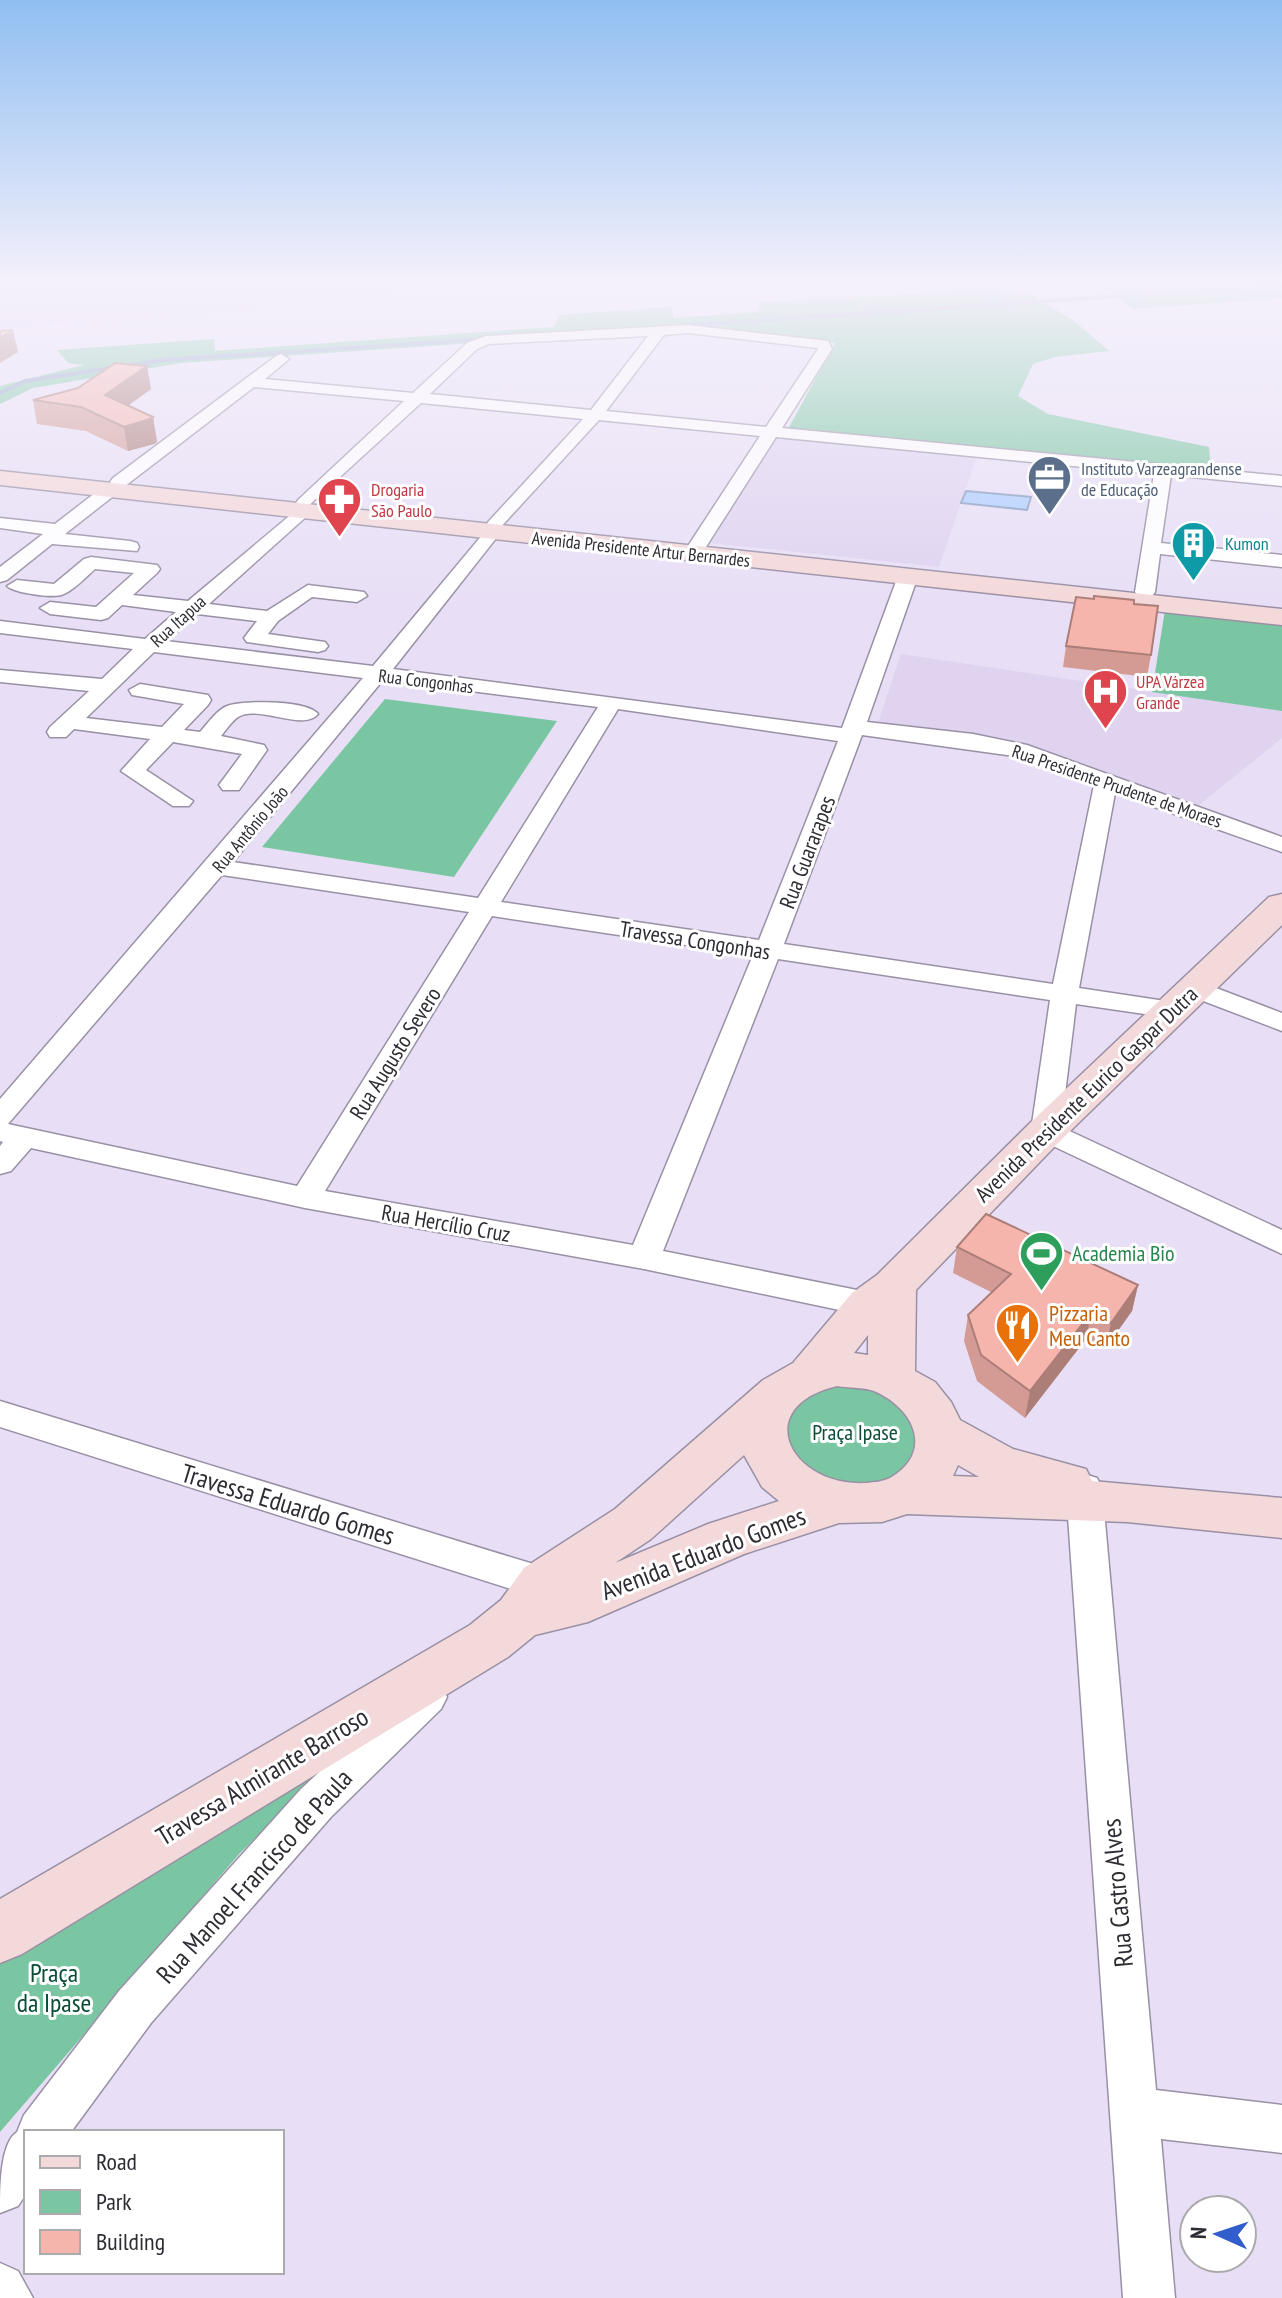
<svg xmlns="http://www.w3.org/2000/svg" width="1282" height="2298" font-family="'PT Sans Narrow',sans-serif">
	<rect width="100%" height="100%" fill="#e8dff6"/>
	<g fill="#dfd3f0">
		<path d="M0 280H451L314 306 0 328Z"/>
		<path d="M775 434 978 453 939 567 711 543Z"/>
		<path d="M901 654 1282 711V738L1199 805 1034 746 878 723Z"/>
	</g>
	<g fill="#7ac6a2">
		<path d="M1124 280H1282V298L1133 309 1109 292 1124 283Z"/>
		<path d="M986 286 1034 296 1074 321 1109 351 1055 357 1033 364 1018 396 1048 414 1209 447 1211 470 788 429 835 343 686 327 482 340 461 344 181 363 33 388 0 404V386L84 365 68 363 57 350 214 339 215 351 554 327 559 315 672 307 673 318 758 312 760 302 903 295Z"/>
		<path d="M1165 610 1282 624V711L1152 692Z"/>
		<path d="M385 699 557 721 454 877 262 847Z"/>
		<path d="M874 1380 927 1424 905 1476 855 1487 804 1468 785 1442V1413L803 1390Z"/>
		<path d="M345 1751 240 1853 0 2132V1957Z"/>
	</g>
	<path fill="#accdfe" stroke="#869cc1" stroke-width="2" d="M966 491 1031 497 1027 510 961 503Z"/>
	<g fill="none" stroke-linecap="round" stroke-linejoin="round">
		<g stroke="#869cc1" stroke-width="4">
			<path d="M1092 280 1124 295"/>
			<path d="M679 326 1282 285"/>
			<path d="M0 393 25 381 164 360 486 339"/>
		</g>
		<defs>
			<g id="street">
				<path d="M688 325 828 341 832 349 782 428 1282 476V486L1171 475 1161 543 1282 555V567L1160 554 1155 592 1152 596H1138L1135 592 1154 474 776 437 704 550 697 552 688 546 760 436 599 420 498 530 500 533 497 537 393 669 842 728 898 576 901 572H915L918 576 867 722 973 734 1027 745 1282 837V852L1115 793 1079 988 1172 1002 1182 1004 1186 1010 1182 1016 1172 1018 1076 1004 1061 1127 1282 1230V1254L1036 1138 1031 1131 1050 1000 778 959 663 1251 887 1296 899 1300 903 1308 899 1316 887 1320 644 1269 305 1208 31 1148 11 1171 0 1174V1146L3 1142 0 1141V1099L363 678 154 652 86 718 162 727 184 704 132 695 129 690 140 684 208 695 211 700 208 705 184 730 200 732C208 723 217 710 227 706 244 700 307 700 318 714 303 732 258 704 238 717 232 721 226 730 221 736L264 745 267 750 239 790H223L219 785 242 754 173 742 146 770 193 801 189 806H173L121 771 150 739 74 729 66 737H50L47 732 50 727 89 691 0 682V670L102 679 133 649 0 633V621L145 639 176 612 122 605 108 618 101 620 50 614 40 608 50 602 96 607 134 573 95 569C86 577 75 589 64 594 55 599 14 593 7 586L17 580 54 584 84 559 91 557 157 565 160 569 157 573 133 595 188 601 300 507 296 503 299 499 404 401 254 387 125 486 116 487 119 490 116 494 65 534 130 541 137 543 139 547 137 551 52 544 7 580 0 582V567L43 534 0 528V518L55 524 104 486 113 485 110 482 113 478 276 356 281 354 289 359 265 379 413 393 467 343 486 336ZM688 333 817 348 818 349 766 427 606 411 664 335ZM648 336 591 410 430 394 477 349 489 344ZM421 403 583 419 489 521 486 525 488 528 373 666 166 641 197 614 257 621 244 638 247 642 318 652 325 650 328 646 325 642 268 634 278 621 312 597 357 602 367 596 364 592 308 585 267 611 209 604 307 516 310 512 306 508ZM383 680 598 707 478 898 233 862ZM618 709 838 741 759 940 501 902ZM862 735 1014 756 1094 785 1053 984 784 944ZM222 875 469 912 297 1186 8 1124ZM492 916 753 955 633 1245 325 1191Z"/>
				<path d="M1195 980 1282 1013V1031L1185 994 1182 988 1185 982Z"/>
				<path d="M0 1401 543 1567 567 1580 572 1591 567 1602 553 1607 530 1595 0 1427Z"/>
				<path d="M1084 1474 1097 1478 1102 1488 1156 2090 1282 2105V2153L1161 2139 1175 2298H1123L1066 1488 1071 1478Z"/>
				<path d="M427 1680 441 1685 447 1697 441 1709 331 1817 151 2023 71 2132H26V2194L18 2206 0 2213C0 2188 0 2143 17 2132L24 2115 119 1991 301 1789 413 1685Z"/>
				<path d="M0 2263 18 2271 33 2298H0Z"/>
			</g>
			<g id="secondary">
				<path d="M0 471 1282 609V625L0 485Z"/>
				<path d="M1282 894V925L1061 1140 916 1290 915 1371 935 1382 951 1402 960 1420 1013 1449 1086 1469 1092 1481 1282 1498V1538L1127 1522 907 1514 882 1522 839 1523 744 1554 588 1622 535 1635 508 1657 22 1954 0 1963V1899L470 1625 501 1600 524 1568 615 1509 763 1380 793 1363 852 1293 877 1275 1031 1122 1269 897ZM868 1335V1355L854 1353ZM837 1386C848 1388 863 1387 874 1391 914 1408 935 1452 890 1478 882 1482 874 1482 866 1483 790 1487 749 1407 837 1386ZM744 1455 762 1487 779 1501 708 1524 615 1563 651 1539ZM958 1465 979 1477 953 1476Z"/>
			</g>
		</defs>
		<use href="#street" stroke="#9990a5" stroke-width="3"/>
		<use href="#secondary" stroke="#9990a5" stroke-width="3"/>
		<use href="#street" fill="#fff" fill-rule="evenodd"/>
		<use href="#secondary" fill="#f4d9da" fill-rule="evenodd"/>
	</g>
	<g fill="#d39b94">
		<path d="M151 389 128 406 153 417 157 442 154 444 128 451 86 431 37 424 33 400Z"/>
		<path d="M1134 604 1151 655 1147 677 1063 667 1066 646Z"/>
		<path d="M957 1247 1138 1285 1132 1311 1105 1349 1086 1339 1025 1418 977 1381 964 1341 968 1315 991 1292 953 1273Z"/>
	</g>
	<g fill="#ac7e78">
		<path d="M13 330 18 352 0 363V338Z"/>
		<path d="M147 366 151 389 109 419 105 395Z"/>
		<path d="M153 417 157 442 154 444 128 451 124 427Z"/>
		<path d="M1138 1285 1132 1311 1105 1349 1111 1323Z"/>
		<path d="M1091 1313 1086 1339 1025 1418 1030 1391Z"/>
	</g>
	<g fill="#f5b4ac" stroke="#ac7e78" stroke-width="2">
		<path d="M13 330 0 338V331Z"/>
		<path d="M115 363 147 366 105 395 153 417 150 419 124 427 81 407 33 400 78 388Z"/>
		<path d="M1094 596 1134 600V604L1158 606 1151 655 1066 646 1076 597 1094 599Z"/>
		<path d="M986 1214 1138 1285 1111 1323 1091 1313 1030 1391 981 1355 968 1315 1011 1274 957 1247Z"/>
	</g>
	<linearGradient id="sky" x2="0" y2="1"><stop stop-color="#90bef1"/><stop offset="0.47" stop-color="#f5f1fb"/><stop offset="1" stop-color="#f5f1fb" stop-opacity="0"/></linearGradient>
	<rect width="1282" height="602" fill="url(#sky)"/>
	<defs>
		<symbol id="office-pin" viewBox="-11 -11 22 30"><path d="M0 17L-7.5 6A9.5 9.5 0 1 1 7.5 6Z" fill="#5c6f8a" stroke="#fff"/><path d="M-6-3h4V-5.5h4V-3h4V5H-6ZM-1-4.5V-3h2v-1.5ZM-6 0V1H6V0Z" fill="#fff"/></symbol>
		<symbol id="pharmacy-pin" viewBox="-11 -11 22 30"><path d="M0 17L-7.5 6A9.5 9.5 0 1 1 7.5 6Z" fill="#e0444e" stroke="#fff"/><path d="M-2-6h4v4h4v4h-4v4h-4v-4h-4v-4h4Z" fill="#fff"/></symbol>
		<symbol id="building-pin" viewBox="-11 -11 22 30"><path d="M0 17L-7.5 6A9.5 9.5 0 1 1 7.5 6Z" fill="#0f9aa8" stroke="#fff"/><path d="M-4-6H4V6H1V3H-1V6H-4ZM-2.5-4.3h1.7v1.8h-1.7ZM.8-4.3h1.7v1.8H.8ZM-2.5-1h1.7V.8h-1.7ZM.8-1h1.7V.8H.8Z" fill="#fff"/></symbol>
		<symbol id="hospital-pin" viewBox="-11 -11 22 30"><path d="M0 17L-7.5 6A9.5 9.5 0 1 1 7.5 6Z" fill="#e0444e" stroke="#fff"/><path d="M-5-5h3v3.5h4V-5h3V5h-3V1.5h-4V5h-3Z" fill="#fff"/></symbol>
		<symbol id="stadium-pin" viewBox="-11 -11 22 30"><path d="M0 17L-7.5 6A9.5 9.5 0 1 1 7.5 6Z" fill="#2e9e5b" stroke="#fff"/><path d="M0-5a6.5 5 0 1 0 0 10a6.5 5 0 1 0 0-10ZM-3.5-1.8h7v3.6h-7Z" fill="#fff"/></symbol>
		<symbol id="restaurant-pin" viewBox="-11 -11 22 30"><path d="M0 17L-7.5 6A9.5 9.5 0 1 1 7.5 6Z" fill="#e8710a" stroke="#fff"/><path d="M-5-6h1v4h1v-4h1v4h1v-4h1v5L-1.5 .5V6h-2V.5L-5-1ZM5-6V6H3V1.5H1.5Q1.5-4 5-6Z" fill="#fff"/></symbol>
	</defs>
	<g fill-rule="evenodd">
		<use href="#office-pin" x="1024" y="452" width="51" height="69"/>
		<use href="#pharmacy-pin" x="314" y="474" width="51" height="69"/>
		<use href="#building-pin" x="1168" y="518" width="51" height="69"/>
		<use href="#hospital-pin" x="1080" y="666" width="51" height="69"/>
		<use href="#stadium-pin" x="1016" y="1228" width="51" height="69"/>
		<use href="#restaurant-pin" x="992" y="1300" width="51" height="69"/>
	</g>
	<g text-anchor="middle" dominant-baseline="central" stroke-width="6" stroke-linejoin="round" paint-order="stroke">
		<g font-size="18" fill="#4e5e75" stroke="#fff" text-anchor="start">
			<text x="1081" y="468">Instituto Varzeagrandense<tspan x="1081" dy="21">de Educação</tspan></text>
		</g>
		<g font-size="18" fill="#be3a42" stroke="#fff" text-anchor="start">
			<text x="371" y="489">Drogaria<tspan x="371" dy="21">São Paulo</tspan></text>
			<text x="1136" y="681">UPA Várzea<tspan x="1136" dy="21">Grande</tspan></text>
		</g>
		<g font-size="18" fill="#0d838f" stroke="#fff" text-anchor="start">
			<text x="1225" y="543">Kumon</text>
		</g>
		<g font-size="18" fill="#2e2b33" stroke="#fff">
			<text transform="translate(641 549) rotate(6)">Avenida Presidente Artur Bernardes</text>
			<text transform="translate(178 621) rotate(-42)">Rua Itapua</text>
			<text transform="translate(426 681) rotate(7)">Rua Congonhas</text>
			<text transform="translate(1117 786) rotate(19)">Rua Presidente Prudente de Moraes</text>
			<text transform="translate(250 829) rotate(-50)">Rua Antônio João</text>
		</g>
		<g font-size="22" fill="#2e2b33" stroke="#fff">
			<text transform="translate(807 852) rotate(-69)">Rua Guararapes</text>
			<text transform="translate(695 940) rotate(9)">Travessa Congonhas</text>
			<text transform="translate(395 1053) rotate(-58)">Rua Augusto Severo</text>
			<text transform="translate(1086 1094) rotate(-44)">Avenida Presidente Eurico Gaspar Dutra</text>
			<text transform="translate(446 1223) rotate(10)">Rua Hercílio Cruz</text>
		</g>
		<g font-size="22" fill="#27864d" stroke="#fff" text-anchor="start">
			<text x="1072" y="1253">Academia Bio</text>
		</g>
		<g font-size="22" fill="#c56008" stroke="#fff" text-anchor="start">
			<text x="1049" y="1313">Pizzaria<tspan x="1049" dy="25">Meu Canto</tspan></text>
		</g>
		<g font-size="22" fill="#0a4d34" stroke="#fff">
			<text x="855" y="1432">Praça Ipase</text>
		</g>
		<g font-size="26" fill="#2e2b33" stroke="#fff">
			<text transform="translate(288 1504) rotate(17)">Travessa Eduardo Gomes</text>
			<text transform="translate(703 1553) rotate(-21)">Avenida Eduardo Gomes</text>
			<text transform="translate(262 1776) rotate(-31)">Travessa Almirante Barroso</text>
			<text transform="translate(254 1876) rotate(-48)">Rua Manoel Francisco de Paula</text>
			<text transform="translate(1117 1893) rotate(-95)">Rua Castro Alves</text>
		</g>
		<g font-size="26" fill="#0a4d34" stroke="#fff">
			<text x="54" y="1972">Praça<tspan x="54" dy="30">da Ipase</tspan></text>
		</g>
	</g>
	<rect x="24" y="2130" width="260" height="144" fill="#ffffff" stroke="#abaaad" stroke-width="2"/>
	<rect x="40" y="2156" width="40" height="12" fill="#f4d9da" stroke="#abaaad" stroke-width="2"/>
	<text x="96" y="2170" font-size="24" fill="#2e2b33">Road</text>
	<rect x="40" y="2190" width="40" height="24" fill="#7ac6a2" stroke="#abaaad" stroke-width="2"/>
	<text x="96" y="2210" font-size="24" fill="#2e2b33">Park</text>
	<rect x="40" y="2230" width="40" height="24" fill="#f5b4ac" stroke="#abaaad" stroke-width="2"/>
	<text x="96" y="2250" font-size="24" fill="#2e2b33">Building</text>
	<g transform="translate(1218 2234) rotate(273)"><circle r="38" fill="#ffffff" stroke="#abaaad" stroke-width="2"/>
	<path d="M0-6L14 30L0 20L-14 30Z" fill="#315dcd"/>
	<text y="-12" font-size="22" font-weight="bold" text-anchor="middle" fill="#2e2b33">N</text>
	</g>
</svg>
